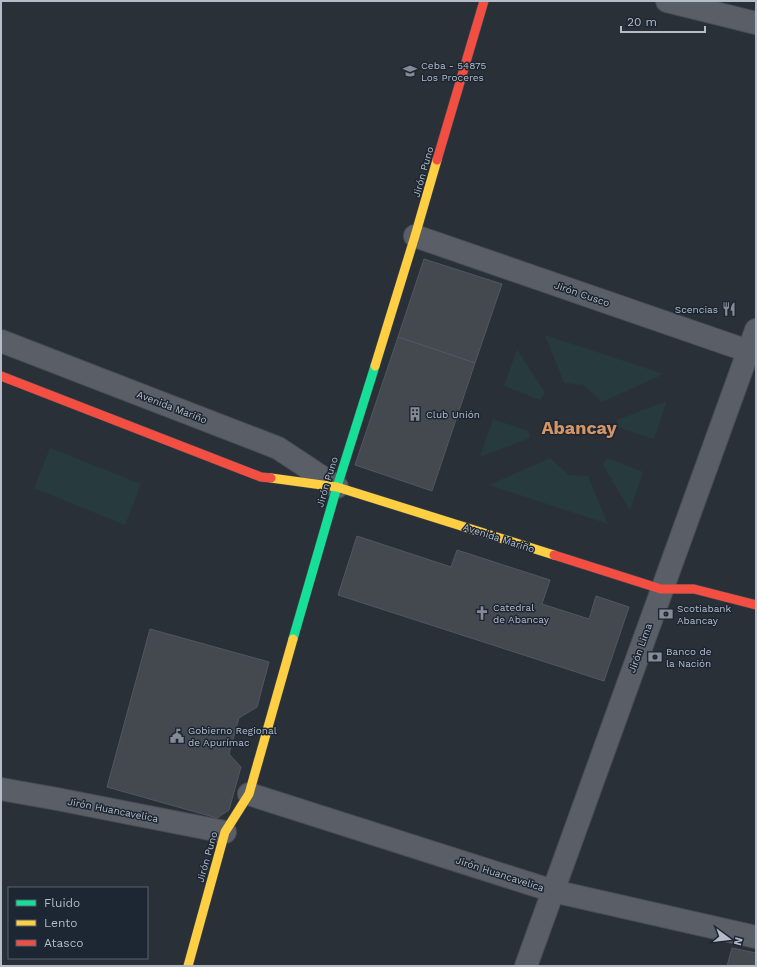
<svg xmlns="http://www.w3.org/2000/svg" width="757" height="967" font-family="'Work Sans',sans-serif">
	<rect width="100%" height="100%" fill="#2a3038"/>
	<g fill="#273a3e">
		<path d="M545 335 664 374 602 402 584 385 564 383Z"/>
		<path d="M517 349 545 393 540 400 504 386Z"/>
		<path d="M667 401 654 439 618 427 617 420Z"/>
		<path d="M493 419 529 431 530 438 480 457Z"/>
		<path d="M50 448 141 484 125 525 34 488Z"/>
		<path d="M550 458 569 475 588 476 608 524 489 485Z"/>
		<path d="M607 458 643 472 630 510 603 465Z"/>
	</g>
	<g fill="#444950" stroke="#52575f">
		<path d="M424 259 502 284 475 363 398 337Z"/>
		<path d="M398 337 475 363 432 491 355 465Z"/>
		<path d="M357 536 451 567 457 550 550 580 542 604 589 619 596 596 629 607 604 681 338 595Z"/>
		<path d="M150 629 269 662 257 707 239 718 229 754 241 767 229 810 217 818 107 787Z"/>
		<path d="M732 948 756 953V966H727Z"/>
	</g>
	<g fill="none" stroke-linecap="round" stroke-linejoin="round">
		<defs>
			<g id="street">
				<path d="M667 1 756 23"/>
				<path d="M415 236 748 351"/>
				<path d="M1 341 278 448 337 487"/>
				<path d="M1 789 57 799 225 832"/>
				<path d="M249 794 553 891 756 937"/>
				<path d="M526 966 756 330"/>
			</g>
			<path id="fast" d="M293 639 337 487 375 366"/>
			<g id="slow">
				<path d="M375 366 415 236 437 160"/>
				<path d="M271 478 337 487 554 555"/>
				<path d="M188 966 225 832 249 794 293 639"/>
			</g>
			<g id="jam">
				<path d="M437 160 484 1"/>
				<path d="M1 376 261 477 271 478"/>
				<path d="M554 555 661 589H694L756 605"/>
			</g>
		</defs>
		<use href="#street" stroke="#484c53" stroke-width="24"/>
		<use href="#fast" stroke="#484c53" stroke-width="10"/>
		<use href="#slow" stroke="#484c53" stroke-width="10"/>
		<use href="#jam" stroke="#484c53" stroke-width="10"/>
		<use href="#street" stroke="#5a5e66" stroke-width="22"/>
		<use href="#fast" stroke="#16e098" stroke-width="9"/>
		<use href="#slow" stroke="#ffcf43" stroke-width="9"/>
		<use href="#jam" stroke="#f24e42" stroke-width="9"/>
	</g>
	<defs>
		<symbol id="school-bare" viewBox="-9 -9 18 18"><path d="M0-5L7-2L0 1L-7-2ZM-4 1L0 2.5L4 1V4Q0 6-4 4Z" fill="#848b96" stroke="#1d2633" stroke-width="2.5" paint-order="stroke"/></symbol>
		<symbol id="restaurant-bare" viewBox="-9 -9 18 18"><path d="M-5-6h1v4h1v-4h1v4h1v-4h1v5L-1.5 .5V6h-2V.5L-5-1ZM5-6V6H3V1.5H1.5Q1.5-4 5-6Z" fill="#848b96" stroke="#1d2633" stroke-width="2.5" paint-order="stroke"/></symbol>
		<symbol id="building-bare" viewBox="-9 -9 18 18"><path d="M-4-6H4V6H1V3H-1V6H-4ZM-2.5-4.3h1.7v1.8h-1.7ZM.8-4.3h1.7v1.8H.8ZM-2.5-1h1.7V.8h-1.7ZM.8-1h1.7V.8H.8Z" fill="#848b96" stroke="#1d2633" stroke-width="2.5" paint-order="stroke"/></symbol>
		<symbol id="church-bare" viewBox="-9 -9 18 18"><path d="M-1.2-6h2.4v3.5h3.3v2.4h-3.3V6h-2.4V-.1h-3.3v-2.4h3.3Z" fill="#848b96" stroke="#1d2633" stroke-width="2.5" paint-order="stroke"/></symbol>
		<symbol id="bank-bare" viewBox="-9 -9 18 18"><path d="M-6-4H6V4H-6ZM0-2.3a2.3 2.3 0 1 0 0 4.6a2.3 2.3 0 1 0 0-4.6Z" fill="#848b96" stroke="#1d2633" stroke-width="2.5" paint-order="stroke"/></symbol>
		<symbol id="civic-bare" viewBox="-9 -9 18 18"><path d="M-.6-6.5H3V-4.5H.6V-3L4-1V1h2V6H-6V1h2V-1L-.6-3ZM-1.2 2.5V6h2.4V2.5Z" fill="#848b96" stroke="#1d2633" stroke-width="2.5" paint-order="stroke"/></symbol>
	</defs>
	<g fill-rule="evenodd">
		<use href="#school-bare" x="400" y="61" width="20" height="20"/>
		<use href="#restaurant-bare" x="719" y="299" width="20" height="20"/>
		<use href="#building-bare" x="405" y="404" width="20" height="20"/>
		<use href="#church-bare" x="472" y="603" width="20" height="20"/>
		<use href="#bank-bare" x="656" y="604" width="20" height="20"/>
		<use href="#bank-bare" x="645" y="647" width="20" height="20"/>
		<use href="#civic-bare" x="167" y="726" width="20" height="20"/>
	</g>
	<g text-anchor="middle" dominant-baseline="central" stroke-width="3" stroke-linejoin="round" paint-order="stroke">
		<g font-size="10" fill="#b4bcc9" stroke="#1d2633" text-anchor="start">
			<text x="421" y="65">Ceba - 54875<tspan x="421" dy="12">Los Proceres</tspan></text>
			<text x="718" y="309" text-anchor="end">Scencias</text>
			<text x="426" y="414">Club Unión</text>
			<text x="493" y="607">Catedral<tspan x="493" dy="12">de Abancay</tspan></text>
			<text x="677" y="608">Scotiabank<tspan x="677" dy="12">Abancay</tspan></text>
			<text x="666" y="651">Banco de<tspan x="666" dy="12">la Nación</tspan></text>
			<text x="188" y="730">Gobierno Regional<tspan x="188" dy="12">de Apurímac</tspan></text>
		</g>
		<g font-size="10" fill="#b4bcc9" stroke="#1d2633">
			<text transform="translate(423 172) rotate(-74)">Jirón Puno</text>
			<text transform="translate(582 294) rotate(19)">Jirón Cusco</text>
			<text transform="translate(172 407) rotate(21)">Avenida Mariño</text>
			<text transform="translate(327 482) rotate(-73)">Jirón Puno</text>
			<text transform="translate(499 538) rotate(18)">Avenida Mariño</text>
			<text transform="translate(640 648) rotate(-70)">Jirón Lima</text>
			<text transform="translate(113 810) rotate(11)">Jirón Huancavelica</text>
			<text transform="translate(207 857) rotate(-74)">Jirón Puno</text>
			<text transform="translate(500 874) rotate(18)">Jirón Huancavelica</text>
		</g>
		<g font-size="18" font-weight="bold" fill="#d59563" stroke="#1d2633">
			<text x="579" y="427">Abancay</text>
		</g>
	</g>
	<rect width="757" height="967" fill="none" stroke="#b4bcc9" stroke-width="4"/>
	<rect x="8" y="887" width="140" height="72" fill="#1d2633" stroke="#59626f"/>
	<rect x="16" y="900" width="20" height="6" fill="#16e098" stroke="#59626f"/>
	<text x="44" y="907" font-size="12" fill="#b4bcc9">Fluido</text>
	<rect x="16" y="920" width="20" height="6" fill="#ffcf43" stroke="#59626f"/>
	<text x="44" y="927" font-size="12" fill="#b4bcc9">Lento</text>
	<rect x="16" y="940" width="20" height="6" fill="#f24e42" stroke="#59626f"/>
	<text x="44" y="947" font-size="12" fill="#b4bcc9">Atasco</text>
	<g transform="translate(729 939) rotate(105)" stroke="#1d2633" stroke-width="3" paint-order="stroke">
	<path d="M0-3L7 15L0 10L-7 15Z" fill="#b4bcc9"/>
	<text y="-6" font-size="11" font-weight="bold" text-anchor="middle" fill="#b4bcc9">N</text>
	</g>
	<path d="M621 26v6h84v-6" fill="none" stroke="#b4bcc9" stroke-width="2"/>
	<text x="627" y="26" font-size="12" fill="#b4bcc9" stroke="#1d2633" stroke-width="3" paint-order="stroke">20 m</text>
</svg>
